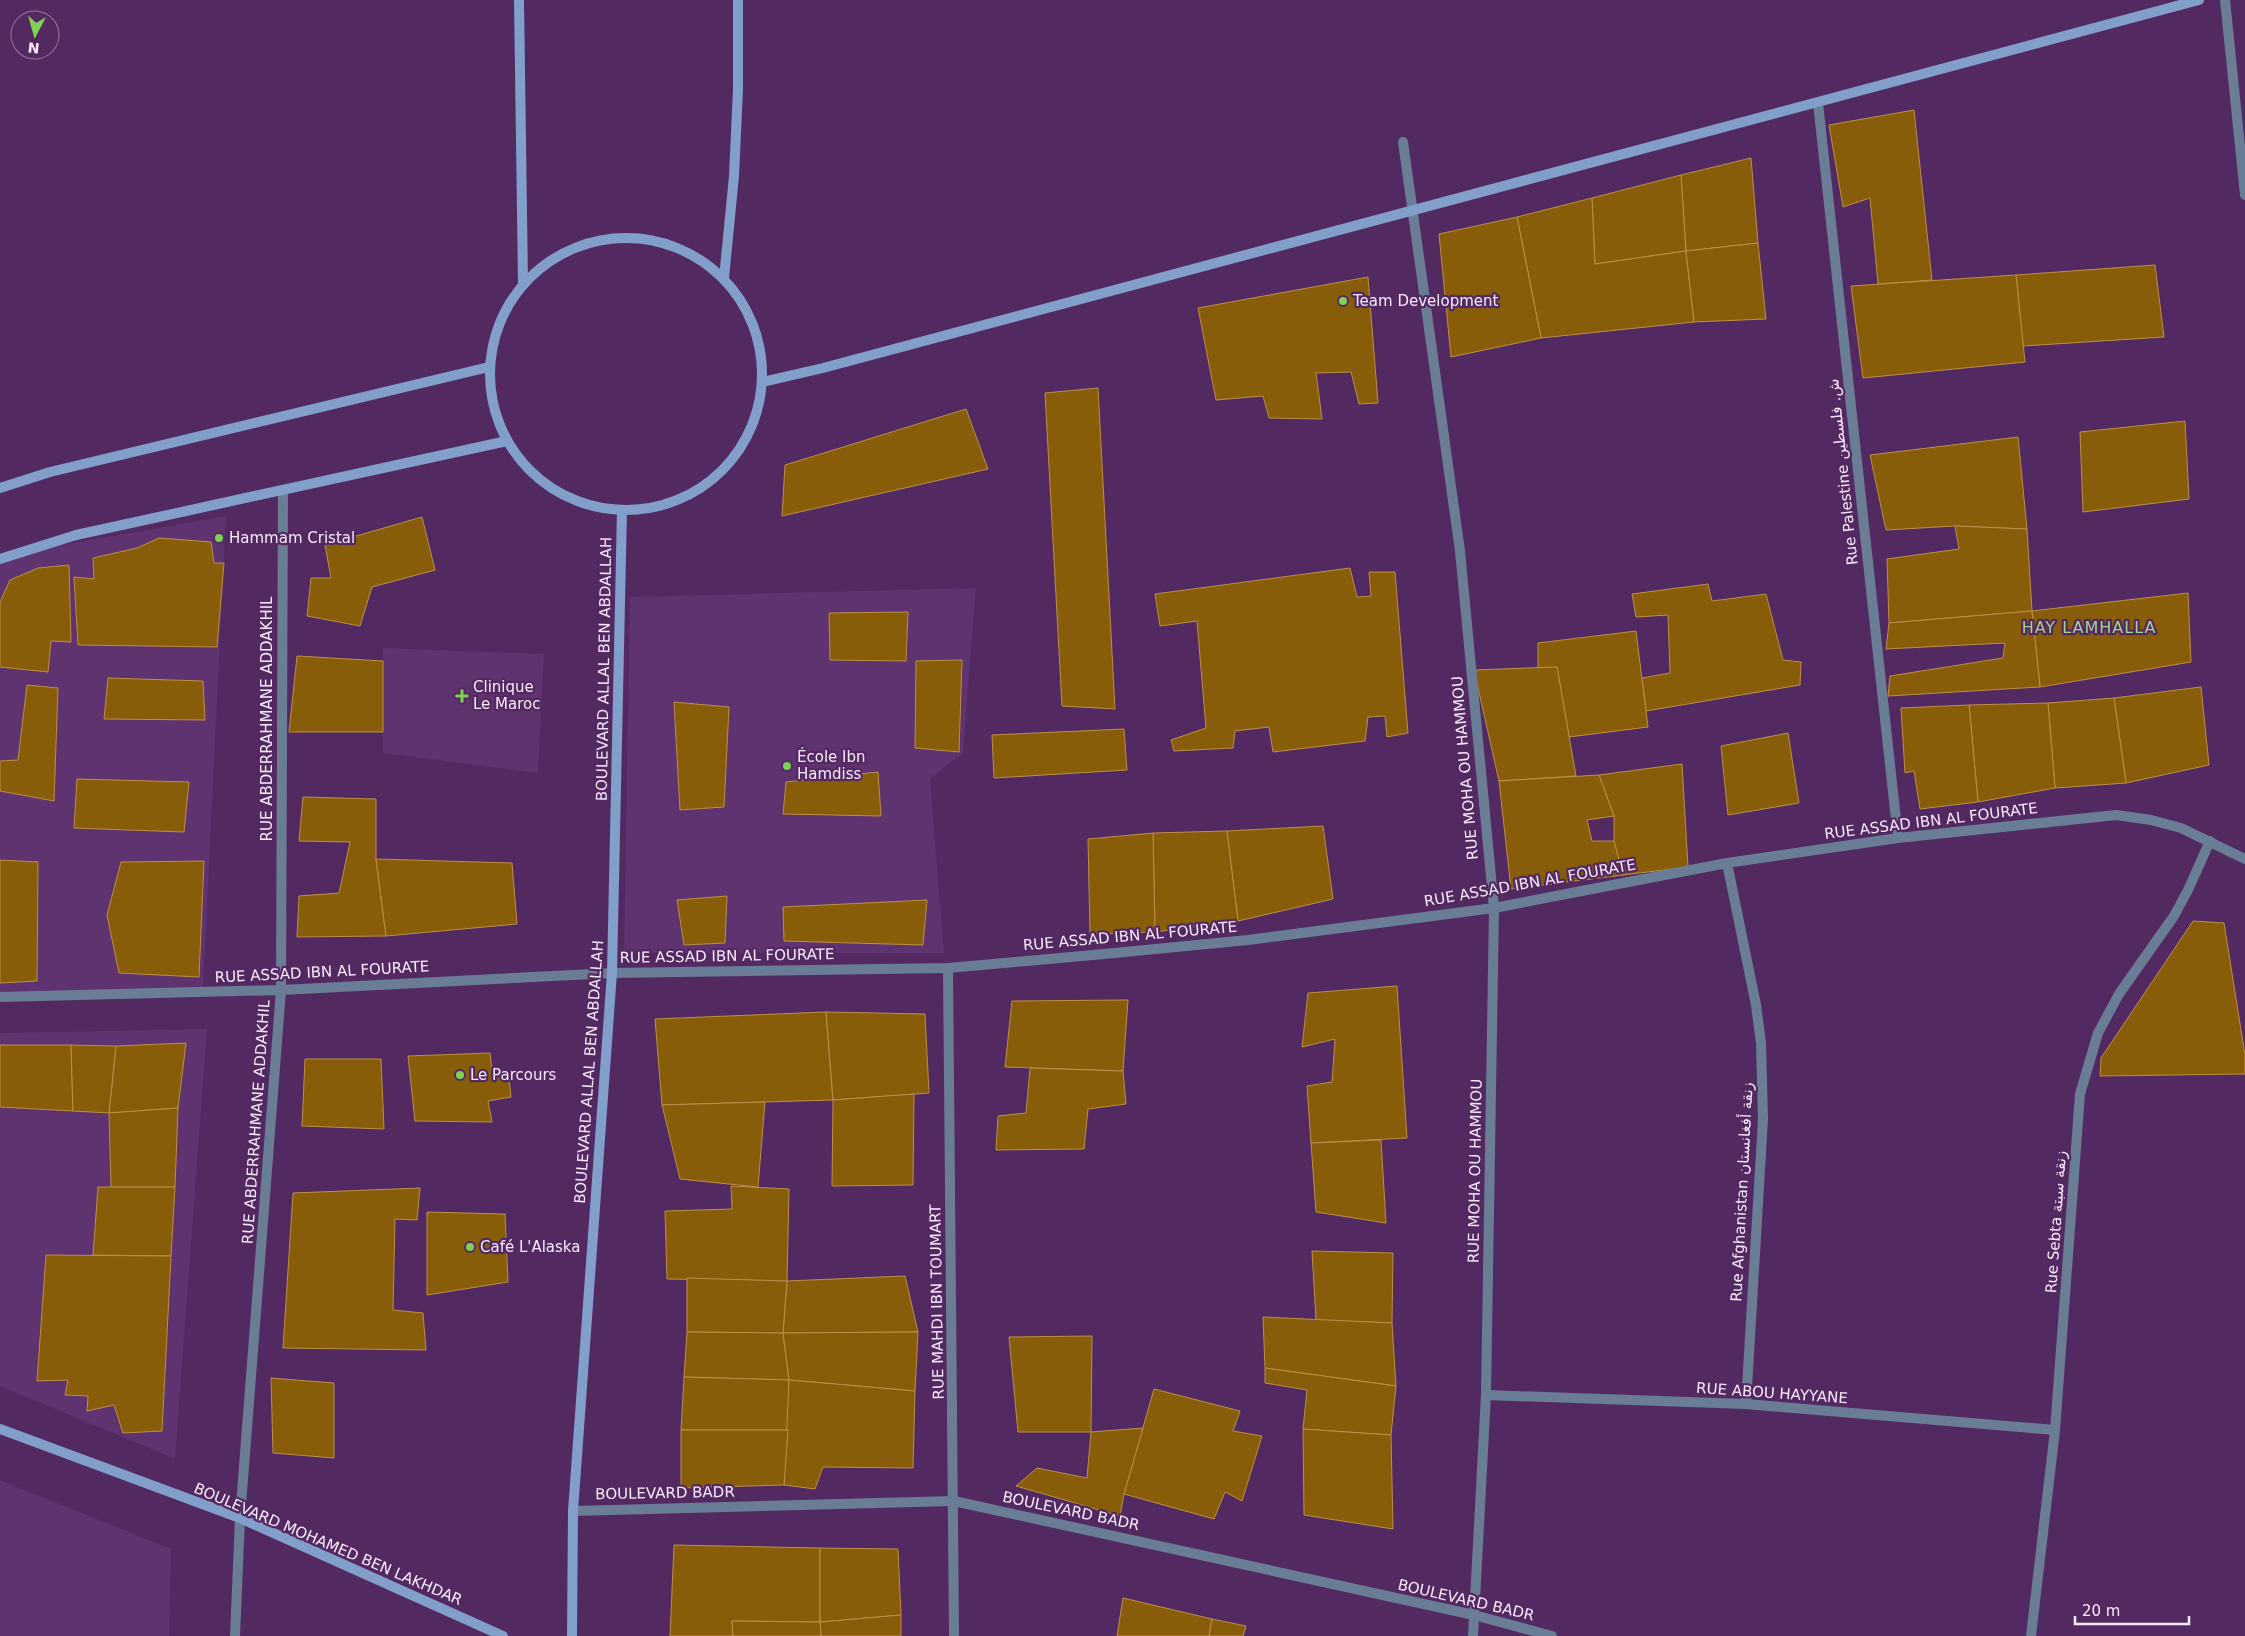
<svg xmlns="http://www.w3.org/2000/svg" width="2245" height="1636" font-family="'DejaVu Sans',Vazirmatn,sans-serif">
	<rect width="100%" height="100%" fill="#532962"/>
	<g fill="#5f3270">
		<path d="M226 516 203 988 0 997V556Z"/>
		<path d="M976 588 963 753 930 779 944 953H624L630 597Z"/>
		<path d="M383 648 544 654 538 773 383 753Z"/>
		<path d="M207 1029 175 1459 0 1386V1033Z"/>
		<path d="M0 1480 171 1549 169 1636H0Z"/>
	</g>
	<g fill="#885d09" stroke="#bd8f48">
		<path d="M1914 110 1932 280 1878 284 1870 198 1843 207 1829 125Z"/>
		<path d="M1751 158 1758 243 1686 251 1681 175Z"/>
		<path d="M1681 175 1686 251 1595 264 1592 198Z"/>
		<path d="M1592 198 1595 264 1686 251 1694 322 1541 338 1517 217Z"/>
		<path d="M1517 217 1541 338 1451 357 1439 234Z"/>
		<path d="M1758 243 1766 319 1694 322 1686 251Z"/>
		<path d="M2155 265 2164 337 2023 346 2016 275Z"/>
		<path d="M2016 275 2025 362 1863 378 1851 286Z"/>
		<path d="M1368 277 1378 403 1359 404 1351 372 1316 373 1322 419 1269 418 1263 396 1216 400 1198 308Z"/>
		<path d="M1098 388 1115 709 1062 706 1045 393Z"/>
		<path d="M966 409 988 469 782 516 785 465Z"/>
		<path d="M2185 421 2189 499 2083 512 2080 432Z"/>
		<path d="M2018 437 2027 529 1955 526 1886 530 1870 455Z"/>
		<path d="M422 517 435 570 372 587 360 626 307 616 311 578H331L325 545Z"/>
		<path d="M1955 526 2027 529 2032 611 1889 623 1887 559 1959 549Z"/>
		<path d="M159 538 211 542 214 563H224L217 647 78 645 74 577 94 579 93 558 137 548Z"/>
		<path d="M69 565 71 642 51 641 48 672 0 667V602L10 580 38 568Z"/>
		<path d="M1350 568 1357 597 1371 596 1369 572H1395L1408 733 1387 737 1385 716 1368 717 1365 741 1273 752 1269 727 1235 731 1233 748 1174 751 1171 740 1206 728 1197 621 1160 626 1155 594Z"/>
		<path d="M1708 584 1712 601 1766 594 1783 660 1801 662 1800 685 1646 711 1642 678 1670 673 1668 615 1636 617 1632 594Z"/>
		<path d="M2188 593 2191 662 2040 687 2032 611Z"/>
		<path d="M2032 611 2040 687 1888 696 1890 676 2003 658 2005 643 1886 649 1889 623Z"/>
		<path d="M908 612 906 661 830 660 829 613Z"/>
		<path d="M1636 631 1648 727 1569 737 1557 667 1538 668V643Z"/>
		<path d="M297 656 383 661V732H289Z"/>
		<path d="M962 660 959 752 915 748 916 661Z"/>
		<path d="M1557 667 1576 776 1499 781 1474 670Z"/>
		<path d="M108 678 203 681 205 720 104 719Z"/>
		<path d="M27 685 58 688 54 801 0 791V761L18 760Z"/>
		<path d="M2201 687 2209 765 2126 783 2114 698Z"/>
		<path d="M2114 698 2126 783 2055 788 2048 703Z"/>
		<path d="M674 702 729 707 724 807 680 810Z"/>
		<path d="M2048 703 2055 788 1978 802 1969 705Z"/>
		<path d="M1969 705 1978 802 1920 809 1914 771 1905 773 1901 708Z"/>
		<path d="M1124 729 1127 770 994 778 992 735Z"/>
		<path d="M1788 733 1799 803 1728 815 1721 746Z"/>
		<path d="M1682 764 1688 867 1623 875 1614 841V816L1599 775Z"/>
		<path d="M878 772 881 816 783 814 786 782Z"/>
		<path d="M1599 775 1614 816 1587 820 1592 841H1614L1623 875 1511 889 1499 781Z"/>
		<path d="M77 779 189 782 184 832 74 828Z"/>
		<path d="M303 797 376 799V859L386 936 297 937 299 896 339 893 350 842 299 841Z"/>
		<path d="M1323 826 1333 899 1238 921 1227 831Z"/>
		<path d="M1227 831 1238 921 1155 932 1153 833Z"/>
		<path d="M1153 833 1155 932 1090 934 1088 839Z"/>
		<path d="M376 859 512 863 517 924 386 936Z"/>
		<path d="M0 860 38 862 37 981 0 983Z"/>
		<path d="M204 861 199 977 119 973 107 915 121 862Z"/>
		<path d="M727 896 725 943 684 945 677 900Z"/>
		<path d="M927 900 923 945 784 941 783 907Z"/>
		<path d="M2193 921 2224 923 2245 1055V1074L2100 1076 2101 1058Z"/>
		<path d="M1397 986 1407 1138 1311 1143 1307 1086 1332 1082 1335 1039 1302 1047 1308 993Z"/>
		<path d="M1128 1000 1123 1071 1005 1067 1012 1001Z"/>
		<path d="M826 1012 833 1100 662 1105 655 1019Z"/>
		<path d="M826 1012 925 1014 929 1093 833 1100Z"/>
		<path d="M186 1043 178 1108 109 1113 116 1046Z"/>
		<path d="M0 1045H71L73 1111 0 1107Z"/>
		<path d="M71 1045 116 1046 109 1113 73 1111Z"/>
		<path d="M490 1053 492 1070 509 1078 511 1097 488 1101 492 1122 415 1121 408 1056Z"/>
		<path d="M305 1059H381L384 1129 302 1126Z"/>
		<path d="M1030 1068 1123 1071 1126 1104 1088 1109 1084 1149 996 1150 998 1116 1026 1113Z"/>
		<path d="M914 1094 913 1185 832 1186 833 1100Z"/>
		<path d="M765 1102 758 1187 680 1179 662 1105Z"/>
		<path d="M178 1108 175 1187H111L109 1113Z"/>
		<path d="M1381 1140 1386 1223 1316 1212 1311 1143Z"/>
		<path d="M731 1186 789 1189 787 1281 667 1279 665 1211 732 1209Z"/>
		<path d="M98 1187H175L171 1256 93 1255Z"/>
		<path d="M420 1188 417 1220 395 1219 393 1310 423 1313 426 1350 283 1348 293 1193Z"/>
		<path d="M427 1212 505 1214 508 1282 427 1295Z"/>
		<path d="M1312 1251 1393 1253 1392 1323 1316 1320Z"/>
		<path d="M46 1255 171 1256 162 1431 123 1433 114 1405 87 1411 88 1396 65 1395 68 1380 37 1381Z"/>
		<path d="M905 1276 918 1332 783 1333 787 1281Z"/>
		<path d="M687 1278 787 1281 783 1333 687 1332Z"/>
		<path d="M1263 1317 1392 1323 1396 1386 1265 1368Z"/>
		<path d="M687 1332 783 1333 789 1380 684 1377Z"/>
		<path d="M918 1332 915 1391 789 1380 783 1333Z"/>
		<path d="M1092 1336 1091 1432H1018L1009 1337Z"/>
		<path d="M1265 1368 1396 1386 1391 1435 1303 1429 1307 1390 1265 1383Z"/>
		<path d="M684 1377 789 1380 788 1430H681Z"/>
		<path d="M271 1378 334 1383V1458L273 1453Z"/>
		<path d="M789 1380 915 1391 913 1468 823 1467 815 1489 784 1485Z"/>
		<path d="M1154 1389 1240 1411 1233 1431 1262 1436 1242 1501 1225 1492 1214 1519 1124 1494Z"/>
		<path d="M1143 1428 1124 1494 1120 1516 1016 1486 1037 1468 1087 1478 1091 1432Z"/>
		<path d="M1303 1429 1391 1435 1393 1529 1304 1515Z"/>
		<path d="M681 1430H788L784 1485 681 1488Z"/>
		<path d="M674 1545 820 1548V1622L732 1621 733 1636H670Z"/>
		<path d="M820 1548 898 1549 901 1615 820 1622Z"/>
		<path d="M1123 1598 1212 1619 1209 1636H1117Z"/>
		<path d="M901 1615V1636H821L820 1622Z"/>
		<path d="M1212 1619 1246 1626 1243 1636H1209Z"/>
		<path d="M732 1621 820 1622 821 1636H733Z"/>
	</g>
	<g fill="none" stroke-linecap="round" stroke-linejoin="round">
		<g stroke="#6a7d97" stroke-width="10">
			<path d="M2225 0 2245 195"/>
			<path d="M1818 103 1898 838"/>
			<path d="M1403 142 1460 551 1494 908 1486 1395 1473 1636"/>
			<path d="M1727 863 1756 1005 1761 1043 1763 1119 1746 1404"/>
			<path d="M948 968 954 1636"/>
			<path d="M0 997 281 990 612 973 948 968 1104 954 1248 940 1494 908 1727 863 1898 838 2116 815 2151 820 2181 828 2245 859"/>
			<path d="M1486 1395 1746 1404 2055 1430"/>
			<path d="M573 1511 954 1501 1474 1615 1552 1636"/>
			<path d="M235 1636 240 1518 281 990 283 490"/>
			<path d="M2031 1636 2055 1430 2080 1094 2098 1033 2119 994 2174 916 2188 890 2210 841"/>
		</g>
		<g stroke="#819fc9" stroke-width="10">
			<path d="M519 0 523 283"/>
			<circle cx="626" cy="374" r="136"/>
			<path d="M724 278 734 176 738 89V0"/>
			<path d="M763 382 823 368 2199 0"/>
			<path d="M0 488 50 472 489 367"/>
			<path d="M0 559 76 535 507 441"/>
			<path d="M0 1429 240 1518 503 1636"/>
			<path d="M572 1636 573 1511 612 973 622 510"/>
		</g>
	</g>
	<g fill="#7ed153" stroke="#532962" stroke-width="2">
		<circle cx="1343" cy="301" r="5"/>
		<circle cx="219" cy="538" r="5"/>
		<path d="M459.5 688.5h5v5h5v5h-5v5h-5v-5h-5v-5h5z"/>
		<circle cx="787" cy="766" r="5"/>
		<circle cx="460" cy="1075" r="5"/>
		<circle cx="470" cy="1247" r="5"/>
	</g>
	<g text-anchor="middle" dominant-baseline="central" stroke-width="4.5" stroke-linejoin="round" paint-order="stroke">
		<g font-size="15" fill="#f9eafe" stroke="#532962" text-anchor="start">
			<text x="1353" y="301">Team Development</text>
			<text x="229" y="538">Hammam Cristal</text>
			<text x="473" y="687">Clinique<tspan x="473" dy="17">Le Maroc</tspan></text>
			<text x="797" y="757">École Ibn<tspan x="797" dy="17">Hamdiss</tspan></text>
			<text x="470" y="1075">Le Parcours</text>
			<text x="480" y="1247">Café L'Alaska</text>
		</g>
		<g font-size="15" fill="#f9eafe" stroke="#532962">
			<text transform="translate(1843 472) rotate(-96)">Rue Palestine ش. فلسطين</text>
			<text transform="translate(604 669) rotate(-89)">BOULEVARD ALLAL BEN ABDALLAH</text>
			<text transform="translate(267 719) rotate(-90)">RUE ABDERRAHMANE ADDAKHIL</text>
			<text transform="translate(1465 768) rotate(-95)">RUE MOHA OU HAMMOU</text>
			<text transform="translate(1931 821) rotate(-7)">RUE ASSAD IBN AL FOURATE</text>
			<text transform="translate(1530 883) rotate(-10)">RUE ASSAD IBN AL FOURATE</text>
			<text transform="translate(1130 936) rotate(-5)">RUE ASSAD IBN AL FOURATE</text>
			<text transform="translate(727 956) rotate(-1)">RUE ASSAD IBN AL FOURATE</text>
			<text transform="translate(322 972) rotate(-3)">RUE ASSAD IBN AL FOURATE</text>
			<text transform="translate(589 1072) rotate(-86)">BOULEVARD ALLAL BEN ABDALLAH</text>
			<text transform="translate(256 1122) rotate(-86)">RUE ABDERRAHMANE ADDAKHIL</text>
			<text transform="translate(1475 1171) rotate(-89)">RUE MOHA OU HAMMOU</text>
			<text transform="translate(1742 1192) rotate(-87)">Rue Afghanistan زنقة أفغانستان</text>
			<text transform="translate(2056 1222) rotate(-86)">Rue Sebta زنقة سبتة</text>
			<text transform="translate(937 1302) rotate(-91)">RUE MAHDI IBN TOUMART</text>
			<text transform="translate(1772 1393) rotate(4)">RUE ABOU HAYYANE</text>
			<text transform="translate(665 1493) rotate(-1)">BOULEVARD BADR</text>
			<text transform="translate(1071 1511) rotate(12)">BOULEVARD BADR</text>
			<text transform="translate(328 1544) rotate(23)">BOULEVARD MOHAMED BEN LAKHDAR</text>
			<text transform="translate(1466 1600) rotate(13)">BOULEVARD BADR</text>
		</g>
		<g font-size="16" letter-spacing="1" fill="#a5d291" stroke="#532962">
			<text x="2089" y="627">HAY LAMHALLA</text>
		</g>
	</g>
	<g transform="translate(35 35) rotate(186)"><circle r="24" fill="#532962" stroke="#9576a0"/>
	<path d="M0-4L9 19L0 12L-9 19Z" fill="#7ed153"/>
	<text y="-8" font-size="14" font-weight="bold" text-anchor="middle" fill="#f9eafe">N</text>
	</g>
	<path d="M2075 1616v8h114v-8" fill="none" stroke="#f9eafe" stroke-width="2.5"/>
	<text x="2082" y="1616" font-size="15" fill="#f9eafe" stroke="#532962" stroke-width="4" paint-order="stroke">20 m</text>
</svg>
